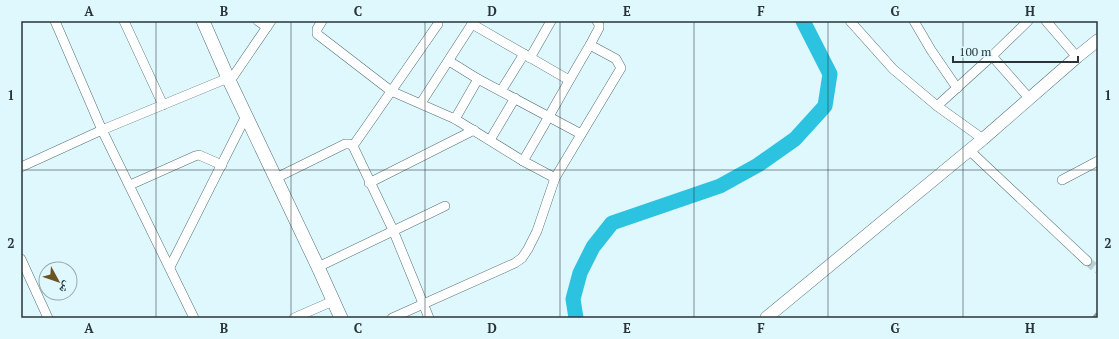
<svg xmlns="http://www.w3.org/2000/svg" width="1119" height="339" font-family="'PT Serif','Noto Naskh Arabic',serif">
	<rect width="100%" height="100%" fill="#dff8fe"/>
	<g fill="none" stroke-linecap="round" stroke-linejoin="round">
		<path stroke="#2cc3e0" stroke-width="15" d="M576 318 573 299 580 273 593 247 612 223 720 186 758 165 795 139 825 106 830 74 803 21"/>
		<path stroke="#bad1d6" stroke-width="9" stroke-dasharray="9 4.5" stroke-linecap="butt" d="M1087 261 1098 270"/>
		<defs>
			<g id="minor">
				<path d="M55 21 102 130 194 318"/>
				<path d="M124 21 163 105"/>
				<path d="M258 21 267 27"/>
				<path d="M322 21 317 29V34L391 91 455 119 523 161 555 178"/>
				<path d="M850 21 893 69 937 106 983 139"/>
				<path d="M914 21 931 50 957 88"/>
				<path d="M1046 21 1077 57"/>
				<path d="M992 56 1029 98"/>
				<path d="M530 58 551 21"/>
				<path d="M449 61 478 79 581 134"/>
				<path d="M230 81 271 21"/>
				<path d="M501 91 524 54"/>
				<path d="M421 103 472 24 569 80"/>
				<path d="M937 106 992 56 1028 21"/>
				<path d="M455 119 478 79"/>
				<path d="M490 140 515 98"/>
				<path d="M353 146 438 24V21"/>
				<path d="M969 150 1087 261"/>
				<path d="M523 161C546 123 567 83 590 45"/>
				<path d="M21 167 102 130 228 78"/>
				<path d="M276 178 345 144H350L353 146 393 230 429 318"/>
				<path d="M1062 180 1098 161"/>
				<path d="M369 183 474 130"/>
				<path d="M130 185 195 156 199 155 222 165"/>
				<path d="M21 259 48 318"/>
				<path d="M170 267 246 116"/>
				<path d="M318 267 445 206"/>
				<path d="M294 318 333 301"/>
				<path d="M392 318 515 263 522 258 528 249 537 231 555 178 621 68 616 59 590 45 599 28V25L597 21"/>
			</g>
			<path id="tertiary" d="M766 318 983 139 1077 57 1098 40"/>
			<path id="secondary" d="M203 21 228 78 318 267 341 318"/>
		</defs>
		<use href="#minor" stroke="#546f76" stroke-width="10"/>
		<use href="#tertiary" stroke="#546f76" stroke-width="13"/>
		<use href="#secondary" stroke="#546f76" stroke-width="14"/>
		<use href="#minor" stroke="#fff" stroke-width="9"/>
		<use href="#tertiary" stroke="#fff" stroke-width="12"/>
		<use href="#secondary" stroke="#fff" stroke-width="13"/>
		<path stroke="#889ba0" stroke-width="2.5" stroke-dasharray="6 3" stroke-linecap="butt" d="M1093 318 1098 312"/>
	</g>
	<path fill="none" stroke="#283437" stroke-width="1" stroke-opacity="0.55" d="M156 21V318M291 21V318M425 21V318M560 21V318M694 21V318M828 21V318M963 21V318M21 170H1098"/>
	<rect width="1119" height="339" fill="none" stroke="#dff8fe" stroke-width="44"/>
	<g transform="translate(58 281) rotate(130)"><circle r="19" fill="#dff8fe" stroke="#96aaae"/>
	<path d="M0-3L7 15L0 10L-7 15Z" fill="#6c5324"/>
	<text y="-6" font-size="11" font-weight="bold" text-anchor="middle" fill="#283437">ش</text>
	</g>
	<path d="M953 56v6h125v-6" fill="none" stroke="#283437" stroke-width="2"/>
	<text x="959" y="56" font-size="12" fill="#283437" stroke="#dff8fe" stroke-width="3" paint-order="stroke">100 m</text>
	<rect x="22" y="22" width="1075" height="295" fill="none" stroke="#283437" stroke-width="1.5"/>
	<g font-size="13" text-anchor="middle" font-weight="bold" fill="#283437">
		<text x="89" y="16">A</text>
		<text x="224" y="16">B</text>
		<text x="358" y="16">C</text>
		<text x="492" y="16">D</text>
		<text x="627" y="16">E</text>
		<text x="761" y="16">F</text>
		<text x="895" y="16">G</text>
		<text x="1030" y="16">H</text>
		<text x="11" y="100">1</text>
		<text x="1108" y="100">1</text>
		<text x="11" y="248">2</text>
		<text x="1108" y="248">2</text>
		<text x="89" y="333">A</text>
		<text x="224" y="333">B</text>
		<text x="358" y="333">C</text>
		<text x="492" y="333">D</text>
		<text x="627" y="333">E</text>
		<text x="761" y="333">F</text>
		<text x="895" y="333">G</text>
		<text x="1030" y="333">H</text>
	</g>
</svg>
